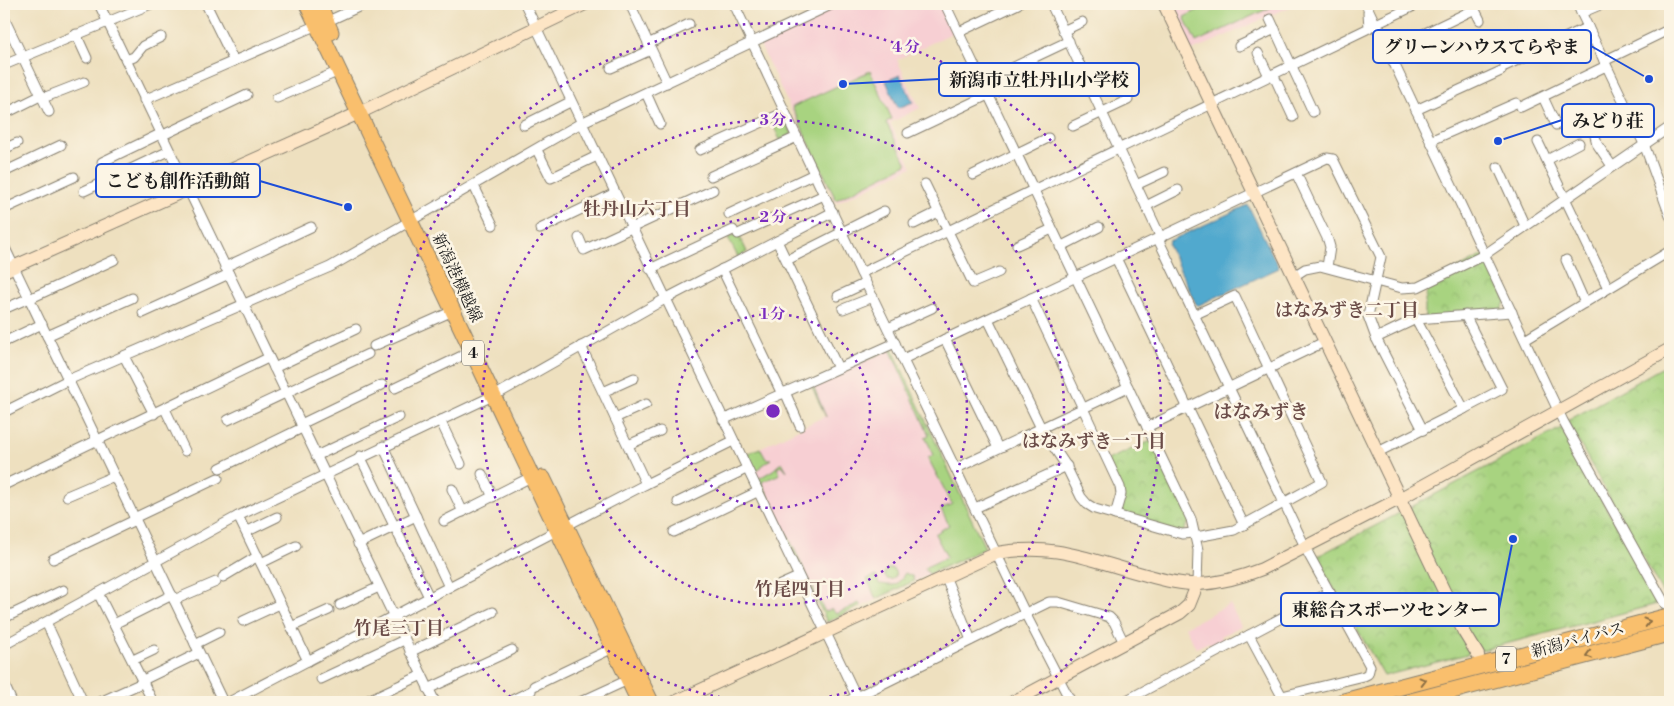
<svg xmlns="http://www.w3.org/2000/svg" width="1674" height="706" font-family="'Libre Bodoni','Noto Serif JP',serif">
	<defs>
		<pattern id="park-crowns" width="20" height="18" patternUnits="userSpaceOnUse" patternTransform="scale(1.25)"><rect width="20" height="18" fill="#a8d380"/><path d="M2 6a3 3 0 1 1 6 0M12 15a3 3 0 1 1 6 0" fill="none" stroke="#90b56e"/></pattern>
	</defs>
	<rect width="100%" height="100%" fill="#fcf5e5"/>
	<filter id="ink" filterUnits="userSpaceOnUse"><feTurbulence type="fractalNoise" baseFrequency=".02" numOctaves="2"/><feDisplacementMap in="SourceGraphic" scale="10" xChannelSelector="R" yChannelSelector="G"/><feConvolveMatrix kernelMatrix="1 2 1 2 8 2 1 2 1" color-interpolation-filters="sRGB"/></filter>
	<filter id="wash" filterUnits="userSpaceOnUse"><feTurbulence type="fractalNoise" baseFrequency=".0096" numOctaves="4" result="noise"/><feDisplacementMap in="SourceGraphic" scale="20" xChannelSelector="R" yChannelSelector="G"/><feGaussianBlur stdDeviation="1.12" result="paint"/><feColorMatrix in="noise" values="0 0 0 0 0 0 0 0 0 0 0 0 0 0 0 0 0 1.4 0 .05"/><feComposite in="paint" operator="in"/></filter>
	<g filter="url(#wash)">
		<rect width="100%" height="100%" fill="#eee0bf"/>
		<g fill="#f7cfd3">
			<path d="M841 4H940L954 32 897 60 920 108 890 123 912 167 836 203 759 43Z"/>
			<path d="M1168 4H1296L1190 52Z"/>
			<path d="M891 346 985 548 827 623 754 472 771 459 766 460 760 448 825 416 810 383Z"/>
			<path d="M1230 604 1241 626 1221 636 1223 641 1212 647 1209 642 1196 648 1185 627Z"/>
		</g>
		<g fill="#a8d380" stroke="#62784e">
			<path d="M1210 4H1278L1196 42 1184 17Z"/>
			<path d="M870 71 892 119 886 122 907 164 836 200 792 107Z"/>
			<path d="M891 346 985 548 929 574 924 568 947 557 935 534 949 525 941 509 952 504 928 458 934 455 925 437 929 435 890 349 813 385 826 417 810 383Z"/>
			<path d="M760 448 766 459H771L754 472 746 454Z"/>
			<path d="M782 462 787 471 782 465 777 468 780 474 762 482 811 584 809 585 758 479 773 470Z"/>
			<circle cx="890" cy="574" r="5.5"/>
			<path d="M905 573 912 576 914 581 876 599 867 579 876 576 879 584C895 585 895 589 905 573Z"/>
			<path d="M813 587 825 612 832 609 836 614 859 603 861 606 827 622 811 588Z"/>
		</g>
		<g fill="url(#park-crowns)" stroke="#62784e">
			<path d="M780 118 786 120 792 134 780 140 772 122Z"/>
			<path d="M738 233 747 252 738 257 728 238Z"/>
			<path d="M1484 255 1506 300 1500 313 1425 318V300L1429 283Z"/>
			<path d="M1670 363V600L1667 601 1567 421Z"/>
			<path d="M1561 428 1658 600 1657 604 1384 676 1316 557Z"/>
			<path d="M1153 440 1191 519 1182 534 1115 515 1121 494 1107 460Z"/>
		</g>
		<g fill="#51a9ce" stroke="#366275">
			<path d="M900 75 913 102 898 108 886 81Z"/>
			<path d="M1248 205 1279 268 1197 306 1168 245 1169 241Z"/>
		</g>
	</g>
	<g filter="url(#ink)">
		<g fill="none" stroke-linecap="round" stroke-linejoin="round">
			<defs>
				<g id="street">
					<path d="M99 4 435 702"/>
					<path d="M206 4 234 61"/>
					<path d="M525 4 859 702"/>
					<path d="M630 4 667 83"/>
					<path d="M734 4 861 273 1025 613 1071 702"/>
					<path d="M945 4 1191 519 1198 550 1197 585"/>
					<path d="M1051 4 1161 238"/>
					<path d="M1366 4 1563 421 1665 604"/>
					<path d="M1472 4 1480 20"/>
					<path d="M1577 4 1644 144 1670 216"/>
					<path d="M1581 13 1602 4"/>
					<path d="M4 18 49 112"/>
					<path d="M1270 19 1313 112"/>
					<path d="M326 22 365 4"/>
					<path d="M1376 24 1418 4"/>
					<path d="M1063 31 1082 22"/>
					<path d="M959 32 1018 4"/>
					<path d="M76 34 87 58"/>
					<path d="M648 44 689 24"/>
					<path d="M1239 46 1275 29"/>
					<path d="M1388 51 1475 9"/>
					<path d="M1258 53 1269 76"/>
					<path d="M126 60 134 57 143 46 161 37"/>
					<path d="M1604 61 1670 29"/>
					<path d="M4 65 151 4"/>
					<path d="M1505 66 1588 27"/>
					<path d="M611 68 651 50"/>
					<path d="M1273 74 1293 117"/>
					<path d="M982 82 1069 41"/>
					<path d="M1054 83 1080 65"/>
					<path d="M646 93 660 124"/>
					<path d="M1543 97 1556 125"/>
					<path d="M43 98 84 82"/>
					<path d="M277 98 339 71"/>
					<path d="M144 100 317 25"/>
					<path d="M1521 107 1606 66"/>
					<path d="M1416 110 1501 71"/>
					<path d="M4 114 42 95"/>
					<path d="M1591 120 1597 144 1612 166"/>
					<path d="M524 125 570 102"/>
					<path d="M1073 126 1128 100"/>
					<path d="M908 133 988 95"/>
					<path d="M161 136 247 95"/>
					<path d="M1430 141 1516 103"/>
					<path d="M1538 142 1608 288"/>
					<path d="M4 149 17 143"/>
					<path d="M537 150 551 178 597 156"/>
					<path d="M700 150 785 112"/>
					<path d="M1547 160 1579 143"/>
					<path d="M102 162 160 134"/>
					<path d="M1498 167 1525 226"/>
					<path d="M4 172 61 145"/>
					<path d="M1296 173 1328 240 1330 247 1327 267"/>
					<path d="M973 175 1048 138"/>
					<path d="M711 176 797 137"/>
					<path d="M925 184 973 283 999 272"/>
					<path d="M1136 185 1164 172"/>
					<path d="M474 186 493 225"/>
					<path d="M84 191 169 151"/>
					<path d="M1146 206 1178 190"/>
					<path d="M4 209 74 177"/>
					<path d="M729 214 814 174"/>
					<path d="M914 224 938 212"/>
					<path d="M540 229 615 193"/>
					<path d="M738 234 824 195"/>
					<path d="M579 238 584 250 713 190"/>
					<path d="M1158 239 1309 555 1370 666 1368 674 1364 676 1282 696"/>
					<path d="M777 241 838 368"/>
					<path d="M1017 245 1052 229"/>
					<path d="M4 246 223 702"/>
					<path d="M1060 247 1099 227"/>
					<path d="M1116 258 1244 525"/>
					<path d="M787 260 884 211"/>
					<path d="M1566 260 1585 303"/>
					<path d="M225 267 311 227"/>
					<path d="M650 269 733 230"/>
					<path d="M722 269 782 394"/>
					<path d="M861 273 1369 28 1368 12"/>
					<path d="M1294 276 1305 269 1320 266 1402 288 1418 287 1484 255 1670 127"/>
					<path d="M838 296 866 283"/>
					<path d="M1031 298 1120 487 1121 494 1115 515"/>
					<path d="M29 299 114 260"/>
					<path d="M4 309 29 298"/>
					<path d="M843 309 873 297"/>
					<path d="M143 313 229 274"/>
					<path d="M1194 315 1235 296 1322 482 1234 530 1196 537"/>
					<path d="M988 319 1041 428 1065 464 1081 497 1087 504 1095 509 1182 534 1194 533"/>
					<path d="M888 328 932 308"/>
					<path d="M47 336 132 298"/>
					<path d="M1376 338 1423 430"/>
					<path d="M945 339 998 448"/>
					<path d="M1525 339 1670 251"/>
					<path d="M4 342 42 324"/>
					<path d="M374 346 453 311"/>
					<path d="M581 346 646 484"/>
					<path d="M124 356 154 414"/>
					<path d="M903 359 1327 158 1333 159 1381 257 1368 316 1376 338 1416 319 1512 312"/>
					<path d="M274 368 356 329"/>
					<path d="M395 388 472 351"/>
					<path d="M603 392 634 378"/>
					<path d="M785 392 800 426"/>
					<path d="M165 409 185 451"/>
					<path d="M1464 409 1502 389 1465 315"/>
					<path d="M4 412 68 380 330 267 581 123 833 4"/>
					<path d="M615 418 646 404"/>
					<path d="M228 420 368 354"/>
					<path d="M440 420 461 464"/>
					<path d="M723 420 895 343"/>
					<path d="M301 424 382 385"/>
					<path d="M1147 427 1324 342"/>
					<path d="M628 445 660 431"/>
					<path d="M383 446 449 587"/>
					<path d="M1378 452 1464 409 1416 319"/>
					<path d="M316 456 399 417"/>
					<path d="M360 456 429 597"/>
					<path d="M220 468 302 428"/>
					<path d="M957 468 1128 387"/>
					<path d="M482 474 493 497"/>
					<path d="M4 485 268 358"/>
					<path d="M452 489 463 512"/>
					<path d="M67 496 114 476"/>
					<path d="M678 502 746 469"/>
					<path d="M975 508 1067 466"/>
					<path d="M238 516 308 661"/>
					<path d="M134 518 218 478"/>
					<path d="M444 521 531 477"/>
					<path d="M246 532 277 517"/>
					<path d="M674 532 757 492"/>
					<path d="M358 544 416 516"/>
					<path d="M53 559 135 520"/>
					<path d="M261 563 296 546"/>
					<path d="M945 576 971 640"/>
					<path d="M223 577 258 556"/>
					<path d="M98 593 153 702"/>
					<path d="M762 593 798 577"/>
					<path d="M174 600 216 582"/>
					<path d="M340 605 379 587"/>
					<path d="M4 618 63 590"/>
					<path d="M243 621 280 604"/>
					<path d="M46 622 83 702"/>
					<path d="M114 624 172 595"/>
					<path d="M291 627 329 610"/>
					<path d="M1249 635 1285 702"/>
					<path d="M195 644 219 632"/>
					<path d="M4 645 238 516 501 392 665 299 833 212"/>
					<path d="M410 652 493 612"/>
					<path d="M133 660 154 650"/>
					<path d="M321 679 404 640"/>
					<path d="M143 680 199 653"/>
					<path d="M4 684 12 702"/>
					<path d="M534 686 613 648"/>
					<path d="M428 689 512 650"/>
					<path d="M100 702 144 682"/>
					<path d="M229 702 646 484 733 441"/>
					<path d="M364 702 422 675"/>
					<path d="M508 702 531 691"/>
					<path d="M580 702 628 680"/>
					<path d="M846 702 1049 602H1058L1109 617 1114 622 1124 643"/>
					<path d="M1123 702 1330 592"/>
				</g>
				<g id="secondary">
					<path d="M1164 4 1442 587 1464 632 1478 655"/>
					<path d="M4 271 359 113 585 4"/>
					<path d="M675 702 997 553C1056 542 1091 561 1146 575 1163 580 1182 585 1199 584 1221 583 1242 577 1262 569L1399 499 1670 349"/>
					<path d="M1013 702 1180 613 1189 605 1197 585"/>
				</g>
				<g id="primary">
					<path d="M307 4 639 702"/>
					<path d="M319 4 331 32"/>
					<path d="M543 478 651 702"/>
				</g>
				<g id="highway">
					<path d="M1342 702 1670 616"/>
					<path d="M1409 702 1670 633"/>
				</g>
			</defs>
			<use href="#street" stroke="#857e6e" stroke-width="11"/>
			<use href="#secondary" stroke="#857e6e" stroke-width="14"/>
			<use href="#primary" stroke="#857e6e" stroke-width="17"/>
			<use href="#highway" stroke="#857e6e" stroke-width="18"/>
			<use href="#street" stroke="#fff" stroke-width="9"/>
			<use href="#secondary" stroke="#fde5c5" stroke-width="12"/>
			<use href="#primary" stroke="#f9bf6d" stroke-width="15"/>
			<use href="#highway" stroke="#f9bf6d" stroke-width="16"/>
		</g>
		<defs><path id="oneway-chevron" d="M-2-3.5L2.5 0L-2 3.5" fill="none" stroke-width="1.6" stroke-linecap="round" stroke-linejoin="round" transform="scale(1.25)"/></defs>
		<g stroke="#8a6e44">
			<use href="#oneway-chevron" transform="translate(1647 622) rotate(-15)"/>
			<use href="#oneway-chevron" transform="translate(1589 655) rotate(165)"/>
			<use href="#oneway-chevron" transform="translate(1423 681) rotate(-15)"/>
		</g>
	</g>
	<g fill="none" stroke="#7b2cbf" stroke-width="2.5" stroke-dasharray="2.5 5">
		<circle cx="773" cy="411" r="97"/>
		<circle cx="773" cy="411" r="194"/>
		<circle cx="773" cy="411" r="291"/>
		<path d="M516 702A388 388 0 1 1 1030 702"/>
	</g>
	<g text-anchor="middle" dominant-baseline="central" stroke-width="5" stroke-linejoin="round" paint-order="stroke">
		<g fill="#fcf5e5" stroke="#5f5d58" stroke-width="1">
			<rect x="462" y="340.5" width="22" height="25" rx="4"/>
			<rect x="1496" y="646.5" width="20" height="25" rx="4"/>
		</g>
		<g font-size="15" font-weight="bold" fill="#1c1c1c">
			<text x="473" y="353">4</text>
			<text x="1506" y="659">7</text>
		</g>
		<g font-size="16" fill="#1c1c1c" stroke="#fcf5e5">
			<text transform="translate(457 278) rotate(65)">新潟港横越線</text>
			<text transform="translate(1578 640) rotate(-15)">新潟バイパス</text>
		</g>
		<g font-size="18" font-weight="bold" fill="#6b4c48" stroke="#fcf5e5">
			<text x="637" y="209">牡丹山六丁目</text>
			<text x="1347" y="310">はなみずき二丁目</text>
			<text x="1094" y="441">はなみずき一丁目</text>
			<text x="800" y="589">竹尾四丁目</text>
			<text x="399" y="628">竹尾三丁目</text>
		</g>
		<g font-size="19" font-weight="bold" fill="#6b4c48" stroke="#fcf5e5">
			<text x="1261" y="412">はなみずき</text>
		</g>
	</g>
	<circle cx="773" cy="411" r="8" fill="#7b2cbf" stroke="#fcf5e5" stroke-width="2.5"/>
	<g font-size="15" text-anchor="middle" font-weight="bold" fill="#7b2cbf" stroke="#fcf5e5" stroke-width="5" stroke-linejoin="round" paint-order="stroke">
		<text x="906" y="52">4 分</text>
		<text x="773" y="125">3 分</text>
		<text x="773" y="222">2 分</text>
		<text x="773" y="319">1 分</text>
	</g>
	<path fill="none" stroke="#1d4ed8" stroke-width="2" d="M1649 79L1591 46M843 84L939 79M1498 141L1562 120M348 207L260 181M1513 539L1499 609"/>
	<g fill="#1d4ed8" stroke="#fcf5e5" stroke-width="2">
		<circle cx="1649" cy="79" r="5"/>
		<circle cx="843" cy="84" r="5"/>
		<circle cx="1498" cy="141" r="5"/>
		<circle cx="348" cy="207" r="5"/>
		<circle cx="1513" cy="539" r="5"/>
	</g>
	<g fill="#fcf5e5" stroke="#1d4ed8" stroke-width="2">
		<rect x="1373" y="30" width="218" height="33" rx="5"/>
		<rect x="939" y="63" width="200" height="33" rx="5"/>
		<rect x="1562" y="104" width="92" height="33" rx="5"/>
		<rect x="96" y="164" width="164" height="33" rx="5"/>
		<rect x="1281" y="593" width="218" height="33" rx="5"/>
	</g>
	<g font-size="18" text-anchor="middle" font-weight="bold" fill="#1c1c1c">
		<text x="1482" y="53">グリーンハウスてらやま</text>
		<text x="1039" y="86">新潟市立牡丹山小学校</text>
		<text x="1608" y="127">みどり荘</text>
		<text x="178" y="187">こども創作活動館</text>
		<text x="1390" y="616">東総合スポーツセンター</text>
	</g>
	<rect width="1674" height="706" fill="none" stroke="#fcf5e5" stroke-width="20"/>
</svg>
